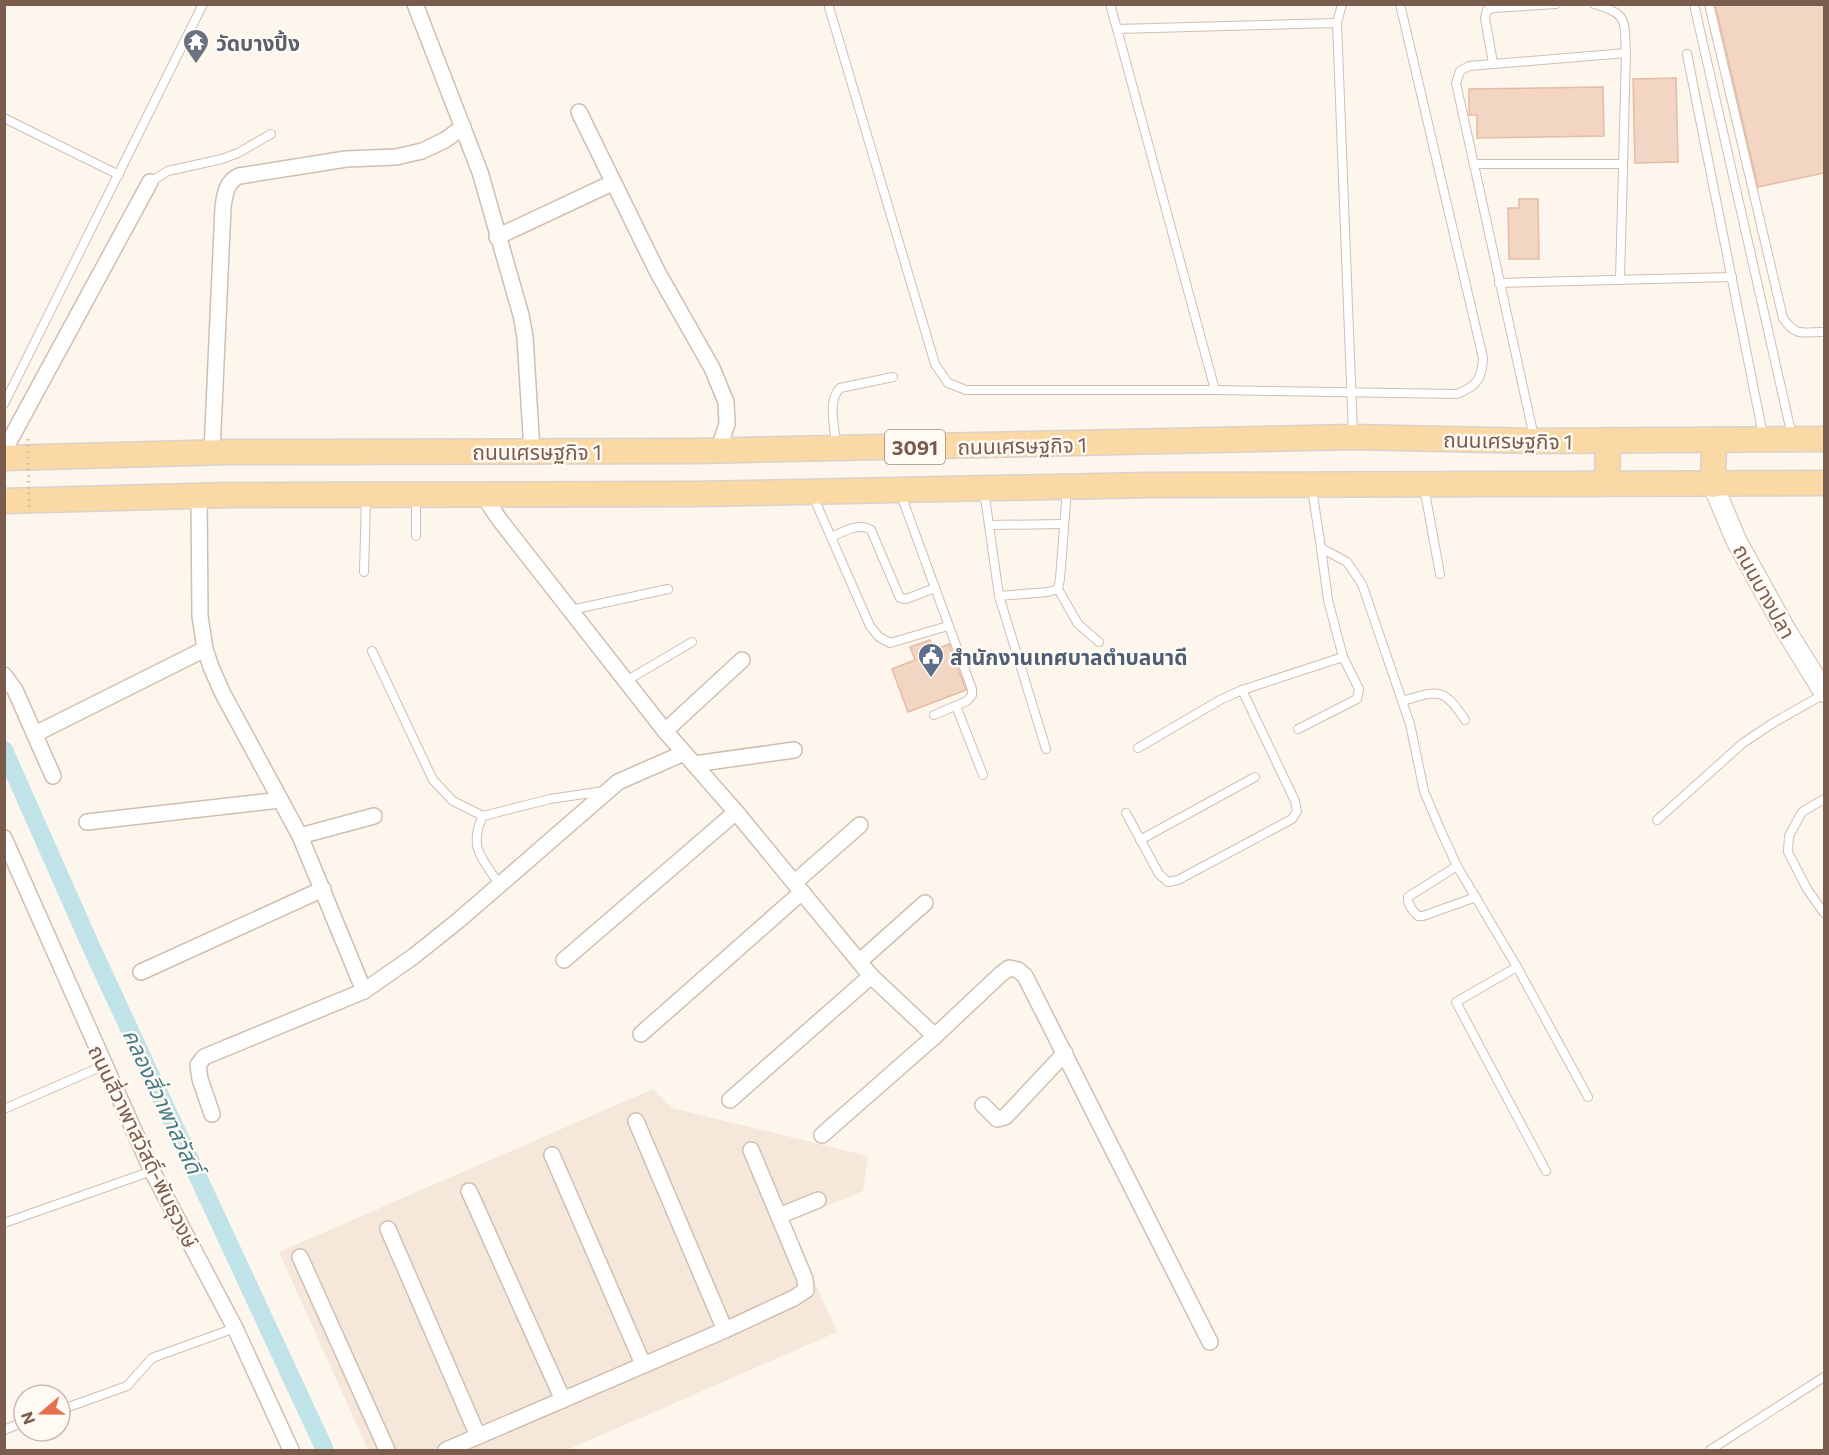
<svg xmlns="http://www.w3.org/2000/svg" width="1829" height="1455" font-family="Commissioner,'Noto Sans Thai',sans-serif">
	<rect width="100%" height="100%" fill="#fdf6ec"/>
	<path fill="#f5e8da" d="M653 1089 672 1108 868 1156 863 1191 788 1222 837 1332 567 1450H368L279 1252Z"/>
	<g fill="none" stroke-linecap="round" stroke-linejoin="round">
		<path stroke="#bfe3e8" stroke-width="18" d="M4 750 93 951 325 1450"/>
	</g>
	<g fill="#f3d5c3" stroke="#e6bba3" stroke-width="1.5">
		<path d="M1715 4H1824V173L1758 187Z"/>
		<path d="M1676 78 1678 162 1635 163 1633 79Z"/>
		<path d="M1603 87 1604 136 1477 138V115H1469V89Z"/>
		<path d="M1519 199H1538L1539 259H1509L1508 208H1519Z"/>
		<path d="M930 640 934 650 949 644 966 690 908 712 892 669 915 660 910 647Z"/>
	</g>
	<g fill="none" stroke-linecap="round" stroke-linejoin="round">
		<defs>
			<g id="service">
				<path d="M1110 4 1117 29"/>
				<path d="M1594 4C1629 14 1624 20 1626 53L1620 280"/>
				<path d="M1694 4 1792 436"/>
				<path d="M1709 4 1783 318C1795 337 1804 332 1824 332"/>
				<path d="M829 7 935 364 948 383 966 390H1215L1457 394C1477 386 1482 379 1483 358L1400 4"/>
				<path d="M1337 23 1342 4"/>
				<path d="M1687 54 1763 435"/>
				<path d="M1493 63 1485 18 1487 10 1494 8 1556 4"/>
				<path d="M4 118 119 175"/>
				<path d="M1474 164H1623"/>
				<path d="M150 182 168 171 222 159 238 153 271 134"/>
				<path d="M1499 283 1732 277"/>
				<path d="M1215 390 1117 29 1337 23 1353 435"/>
				<path d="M4 404 203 4"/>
				<path d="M1534 437 1456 83 1460 71 1469 66 1626 53"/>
				<path d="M836 444C835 427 827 401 840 388L893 377"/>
				<path d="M1424 487 1440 574"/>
				<path d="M1067 489 1060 579 1058 589 1078 624 1099 642"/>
				<path d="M1312 489 1321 548 1347 562 1362 584 1410 724 1424 791 1440 829 1457 866 1517 967 1588 1097"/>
				<path d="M984 490 999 596 1048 592 1058 589"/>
				<path d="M901 495 972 689V695L967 701 934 715"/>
				<path d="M813 496 870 626 879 637 890 643 948 626"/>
				<path d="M416 499V536"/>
				<path d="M989 525 1064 524"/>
				<path d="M831 537C843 532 859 522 871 530L900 598 906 599 935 588"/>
				<path d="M364 572 366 499"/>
				<path d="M999 596 1046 749"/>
				<path d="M571 610 668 589"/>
				<path d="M372 651 433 780 453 801 483 816"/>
				<path d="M626 681 692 642"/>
				<path d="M1402 701C1438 691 1443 686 1465 720"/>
				<path d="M956 706 983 775"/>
				<path d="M1298 729 1357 699 1359 689 1343 657"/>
				<path d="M1138 748 1220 700 1242 690"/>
				<path d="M1824 799 1802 812 1789 836 1788 852 1807 889 1824 913"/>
				<path d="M1126 813 1159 874 1168 882 1178 880 1292 819 1297 811 1295 801 1242 690 1343 657 1328 600 1321 548"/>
				<path d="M1657 820 1743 743 1773 723 1824 694"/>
				<path d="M1140 840 1255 777"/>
				<path d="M1457 866 1408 897C1407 903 1413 912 1418 916H1423L1476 897"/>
				<path d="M499 884C482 858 468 847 483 816L550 799 604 791"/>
				<path d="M1517 967 1456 1002 1546 1171"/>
				<path d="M4 1109 105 1065"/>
				<path d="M4 1223 152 1171"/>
				<path d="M60 1410 127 1386 152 1358 235 1328"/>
				<path d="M4 1430 24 1422"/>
				<path d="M1710 1450 1824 1377"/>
			</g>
			<g id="minor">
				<path d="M415 4 480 172 521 315 525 337 532 451"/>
				<path d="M579 112 658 273 712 368 726 402 727 424 718 451"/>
				<path d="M497 237 612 183"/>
				<path d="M4 451 150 182"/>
				<path d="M212 452 223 207C225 194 226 182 239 176L346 159 396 157 422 151 445 140 463 127"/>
				<path d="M483 495 499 519 665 731 736 812 871 976 935 1036"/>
				<path d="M199 496 200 616 205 649 211 667 223 694 300 836 364 991"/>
				<path d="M4 675 15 690 53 776"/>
				<path d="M665 731 742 660"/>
				<path d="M35 734 205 649"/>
				<path d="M694 764 794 750"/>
				<path d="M87 822 280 800"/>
				<path d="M300 836 374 816"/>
				<path d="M4 838 152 1171 235 1328 291 1450"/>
				<path d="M795 882 860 825"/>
				<path d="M564 960 736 812"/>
				<path d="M860 961 925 903"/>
				<path d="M141 972 323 889"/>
				<path d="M641 1034 802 892"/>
				<path d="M730 1100 871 976"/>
				<path d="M983 1105 997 1119 1005 1117 1065 1053"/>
				<path d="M212 1114 200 1079 198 1065 204 1057 364 991 414 956 459 920 618 782 684 753"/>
				<path d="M636 1121 725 1330"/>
				<path d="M822 1135 935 1036 1001 974 1009 968 1018 970 1025 976 1210 1342"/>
				<path d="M552 1155 643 1364"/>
				<path d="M469 1191 563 1400"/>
				<path d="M779 1216 818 1200"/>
				<path d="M388 1229 478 1436"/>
				<path d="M300 1257 387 1450"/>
				<path d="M446 1450 725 1330 794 1298 806 1290 805 1279 751 1150"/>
			</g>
			<path id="tertiary" d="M1713 485 1736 540 1785 629 1824 692"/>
			<g id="primary">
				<path d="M4 458 230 452 695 451 1353 437 1535 441 1824 439"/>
				<path d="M1607 483 1608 440"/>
				<path d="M1713 485 1714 440"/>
				<path d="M4 501 230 495 695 494 1150 485 1824 483"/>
			</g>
		</defs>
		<use href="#service" stroke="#d1beb0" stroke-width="10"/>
		<use href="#minor" stroke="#d1beb0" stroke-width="18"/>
		<use href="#tertiary" stroke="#d1beb0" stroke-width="22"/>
		<use href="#primary" stroke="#dad1cd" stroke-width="27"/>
		<use href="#service" stroke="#fff" stroke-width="8"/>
		<use href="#minor" stroke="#fff" stroke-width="15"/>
		<use href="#tertiary" stroke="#fff" stroke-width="20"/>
		<use href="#primary" stroke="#fbd9a5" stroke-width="24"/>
		<path stroke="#d9b8a5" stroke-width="3" stroke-dasharray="1.5 4.5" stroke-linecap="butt" d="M28 439 29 510"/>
	</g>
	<defs>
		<symbol id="temple-pin" viewBox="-11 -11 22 30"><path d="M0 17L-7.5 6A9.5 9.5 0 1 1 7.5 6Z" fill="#6b7280" stroke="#fffaf3"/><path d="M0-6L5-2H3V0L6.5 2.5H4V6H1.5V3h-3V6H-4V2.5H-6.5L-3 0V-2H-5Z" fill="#fff"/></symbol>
		<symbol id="civic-pin" viewBox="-11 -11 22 30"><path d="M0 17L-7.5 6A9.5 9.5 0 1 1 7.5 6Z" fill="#5c6f8a" stroke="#fffaf3"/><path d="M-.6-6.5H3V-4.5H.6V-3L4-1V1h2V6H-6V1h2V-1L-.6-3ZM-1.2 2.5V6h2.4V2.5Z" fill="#fff"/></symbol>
	</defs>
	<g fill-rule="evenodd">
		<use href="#temple-pin" x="181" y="27" width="30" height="40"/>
		<use href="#civic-pin" x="916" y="641" width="30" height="40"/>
	</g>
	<g text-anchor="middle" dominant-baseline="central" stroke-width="5" stroke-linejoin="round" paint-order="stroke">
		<rect fill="#fffaf3" stroke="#a28b7f" stroke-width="1.5" x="885" y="430" width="60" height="34" rx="4.5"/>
		<g font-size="20" font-weight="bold" fill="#7a5c4d">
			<text x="915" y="447">3091</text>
		</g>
		<g font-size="21" font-weight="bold" fill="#5b616d" stroke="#fffaf3" text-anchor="start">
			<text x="216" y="42">วัดบางปิ้ง</text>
		</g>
		<g font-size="21" fill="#7a5c4d" stroke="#fffaf3">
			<text transform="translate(1508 440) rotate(1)">ถนนเศรษฐกิจ 1</text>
			<text transform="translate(1022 445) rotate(-1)">ถนนเศรษฐกิจ 1</text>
			<text x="537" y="451">ถนนเศรษฐกิจ 1</text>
			<text transform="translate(1765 591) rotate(61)">ถนนบางปลา</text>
			<text transform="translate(144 1146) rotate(64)">ถนนสี่วาพาสวัสดิ์-พันธุวงษ์</text>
		</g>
		<g font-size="21" font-weight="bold" fill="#4e5e75" stroke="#fffaf3" text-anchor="start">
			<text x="950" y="656">สำนักงานเทศบาลตำบลนาดี</text>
		</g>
		<g font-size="22" font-style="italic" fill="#437c86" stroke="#fffaf3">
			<text transform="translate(163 1101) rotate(65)">คลองสี่วาพาสวัสดิ์</text>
		</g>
	</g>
	<rect width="1829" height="1455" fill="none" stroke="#7a5c4d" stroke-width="12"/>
	<g transform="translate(42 1413) rotate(250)"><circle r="28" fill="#fffaf3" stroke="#cabbb1" stroke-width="1.5"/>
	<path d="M0-4.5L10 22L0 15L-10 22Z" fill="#e76f51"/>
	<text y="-9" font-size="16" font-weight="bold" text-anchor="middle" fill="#7a5c4d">N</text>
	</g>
</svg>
